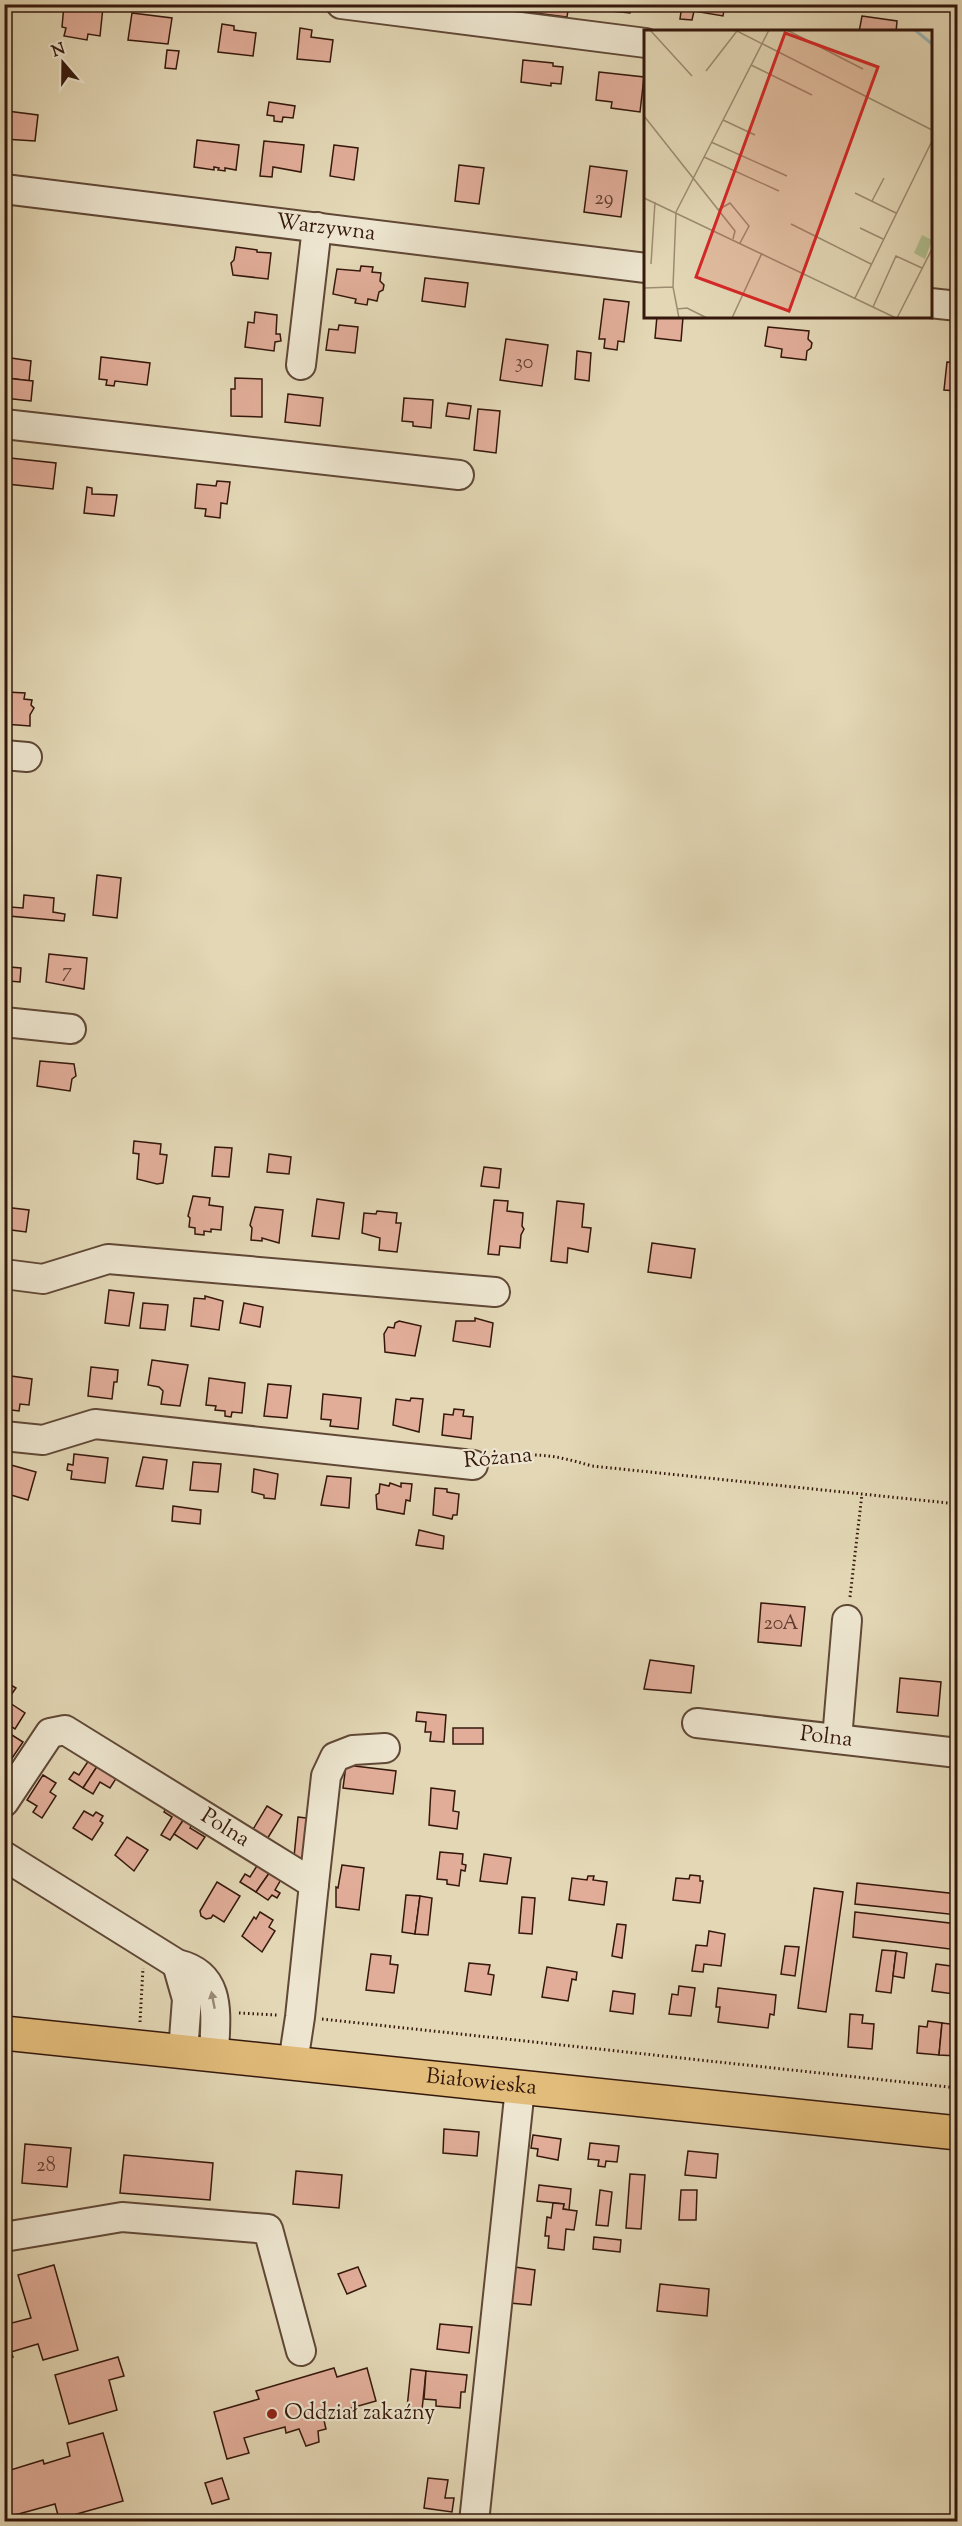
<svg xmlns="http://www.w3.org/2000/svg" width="962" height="2526" font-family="'Sorts Mill Goudy',serif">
	<rect width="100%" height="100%" fill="#e3d7b5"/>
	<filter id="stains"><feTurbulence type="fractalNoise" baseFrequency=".00333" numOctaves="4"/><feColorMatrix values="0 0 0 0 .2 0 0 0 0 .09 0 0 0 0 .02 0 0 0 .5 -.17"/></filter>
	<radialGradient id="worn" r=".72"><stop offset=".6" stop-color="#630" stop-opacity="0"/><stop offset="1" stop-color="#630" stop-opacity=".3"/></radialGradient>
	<g fill="#e1ad99" stroke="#35180c" stroke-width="1.5">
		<path d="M91 4 103 7 100 36 88 34 87 40 64 36 66 28 62 27 64 5 90 8Z"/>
		<path d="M528 4H569L567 17 527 12Z"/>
		<path d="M593 4H632L630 13 592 9Z"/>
		<path d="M682 4H725L723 16 694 11 692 20 680 19Z"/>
		<path d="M132 13 172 18 168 44 128 40Z"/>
		<path d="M862 16 897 21 896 32H859Z"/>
		<path d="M222 24 234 26V30L256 33 253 56 218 52Z"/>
		<path d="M300 28 312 30 311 37 333 40 330 62 297 59Z"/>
		<path d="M167 50 179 51 176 69 165 68Z"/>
		<path d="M523 60 553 63V66L563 67 561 84 551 83V86L521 82Z"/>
		<path d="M599 72 644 77 640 112 611 108 612 102 596 100Z"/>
		<path d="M269 102 295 106 293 118 283 117 282 122 274 121V116L267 115Z"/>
		<path d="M7 111 38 115 35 141 4 139Z"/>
		<path d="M197 140 239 145 236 170 225 168V171L218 170 219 168 214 167V170L194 167Z"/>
		<path d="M264 141 304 145 301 172 273 167 272 177 260 176Z"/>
		<path d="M334 145 358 148 354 180 330 176Z"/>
		<path d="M459 165 484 168 479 204 455 201Z"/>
		<path d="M590 166 627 171 621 217 584 212Z"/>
		<path d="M236 247 257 250V252L271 253 268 279 233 275 231 263 234 260Z"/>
		<path d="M361 266 373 267 372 272 381 273 380 281 384 285 383 290 379 292 377 301 368 299 367 305 355 303 356 299 333 294 337 269 360 271Z"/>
		<path d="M425 278 468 283 465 307 422 301Z"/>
		<path d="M604 299 629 302 624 342 618 341 617 350 604 348 605 339H599Z"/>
		<path d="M255 312 277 315 276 334H280L281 341 275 342 274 351 245 347 248 322 254 323Z"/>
		<path d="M657 316 683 317 681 341 655 338Z"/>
		<path d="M339 325 358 327 355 353 326 350 329 329 338 330Z"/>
		<path d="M768 327 809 331 808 339 812 343 811 348 807 351 806 360 781 357 782 349 765 346Z"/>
		<path d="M506 339 548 345 542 386 500 380Z"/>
		<path d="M577 351 591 353 589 381 575 379Z"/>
		<path d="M101 357 150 363 147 385 115 381 114 386 106 385 107 380 99 379Z"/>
		<path d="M11 358 31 361 29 381 9 378Z"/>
		<path d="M947 362 958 363 957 391 944 390Z"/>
		<path d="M5 378 33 381 31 401 4 398Z"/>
		<path d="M235 378 262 379V417L231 416V389H235Z"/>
		<path d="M288 394 323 398 320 426 285 422Z"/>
		<path d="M404 398 433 400 431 428 413 426V422L402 421Z"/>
		<path d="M448 403 471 406 469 419 446 416Z"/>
		<path d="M478 409 500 411 496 453 474 450Z"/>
		<path d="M10 458 56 463 53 489 7 484Z"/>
		<path d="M217 481 230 482 227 504 221 503 220 518 205 516 206 509 195 508 197 484 216 486Z"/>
		<path d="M87 487 92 488V494L117 495 114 516 84 513Z"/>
		<path d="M7 692 25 693 24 699 32 700 31 705 34 708 30 715V726L4 724V694H7Z"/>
		<path d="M97 875 121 878 117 918 93 915Z"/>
		<path d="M24 895 54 898 53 912 65 914 64 921 9 916 10 907 23 908Z"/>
		<path d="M49 954 87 958 84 989 46 982Z"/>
		<path d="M4 959H10V967L21 968 20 982 9 981 8 991 4 992Z"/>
		<path d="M40 1061 74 1064 76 1076 72 1079 70 1091 37 1086Z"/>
		<path d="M134 1141 161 1144 160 1154 167 1155 163 1183 157 1184 137 1179 139 1154 133 1153Z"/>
		<path d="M215 1147 232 1148 229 1177 212 1176Z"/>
		<path d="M269 1154 291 1157 289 1174 267 1172Z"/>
		<path d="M484 1167 501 1169 499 1188 481 1186Z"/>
		<path d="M193 1196 210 1198 209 1205 223 1207 221 1230 211 1229V1232L204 1231V1235L195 1234V1228L189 1227 190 1218 188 1216Z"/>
		<path d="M317 1199 344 1203 339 1239 312 1236Z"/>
		<path d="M494 1200 508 1201 507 1211 523 1213 522 1226 524 1229 521 1235 520 1248 500 1246 499 1255 488 1254Z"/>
		<path d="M557 1201 584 1204 582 1227 591 1228 588 1252 568 1248 567 1263 551 1261Z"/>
		<path d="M4 1207 29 1210 26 1232 4 1229Z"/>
		<path d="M255 1207 283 1210 279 1243 262 1238V1241L251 1240 252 1228 250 1225Z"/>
		<path d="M377 1211 397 1213 396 1223H401L397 1252 379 1250 380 1238 362 1233 364 1213 376 1214Z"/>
		<path d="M652 1243 695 1249 691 1278 648 1272Z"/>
		<path d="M109 1290 134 1293 129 1326 105 1323Z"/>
		<path d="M205 1296 223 1301 219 1330 191 1326 194 1298 205 1299Z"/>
		<path d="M143 1303 168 1305 165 1330 140 1328Z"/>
		<path d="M244 1303 263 1307 260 1327 240 1323Z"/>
		<path d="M475 1318 493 1323 490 1347 453 1341 456 1321H475Z"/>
		<path d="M399 1321 421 1326 415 1356 385 1352 384 1334 388 1327 394 1328 395 1323Z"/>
		<path d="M152 1360 188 1365 180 1406 161 1404 163 1391 159 1387 148 1385Z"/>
		<path d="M91 1367 118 1370 117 1382H114L112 1399 88 1396Z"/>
		<path d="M4 1375 32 1379 29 1405 20 1404 19 1411 4 1409Z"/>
		<path d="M209 1378 245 1383 242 1413 232 1412 231 1417 225 1416V1411L215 1410 216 1406 206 1405Z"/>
		<path d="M268 1384 291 1386 287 1418 264 1416Z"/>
		<path d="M323 1394 361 1398 358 1429 330 1426 331 1420 321 1419Z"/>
		<path d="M411 1398 423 1399 419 1432 393 1425 396 1399 410 1401Z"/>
		<path d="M454 1409 464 1410 463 1416 473 1417 471 1439 442 1435 444 1414 453 1415Z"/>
		<path d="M74 1454 108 1458 105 1483 71 1479 72 1471 67 1470 68 1464 73 1465Z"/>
		<path d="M143 1457 167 1460 163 1489 136 1486Z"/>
		<path d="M193 1462 221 1464 218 1492 190 1490Z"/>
		<path d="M4 1463 36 1472 28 1500 4 1493Z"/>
		<path d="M254 1469 278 1474 275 1499 264 1498V1495L252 1492Z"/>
		<path d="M327 1476 351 1478 349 1508 321 1505Z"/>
		<path d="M390 1483 401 1487V1483L412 1484 410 1501 406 1500 404 1514 377 1509 376 1495 379 1493 380 1484 389 1486Z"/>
		<path d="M435 1488 447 1489V1492L459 1494 457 1515H453L452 1519 433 1515Z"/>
		<path d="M173 1506 201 1510 200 1524 172 1521Z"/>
		<path d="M419 1530 444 1536 443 1549 416 1545Z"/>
		<path d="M761 1603 805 1607 801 1646 758 1642Z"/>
		<path d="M650 1660 694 1666 691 1693 644 1689Z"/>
		<path d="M900 1678 941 1682 938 1716 897 1712Z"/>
		<path d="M4 1681 16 1688 4 1705Z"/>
		<path d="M10 1703 25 1713 15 1729 4 1722V1712Z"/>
		<path d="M417 1712 446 1715 444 1742 430 1741 431 1732H425L426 1722 416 1721Z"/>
		<rect x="453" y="1728" width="30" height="16"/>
		<path d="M4 1730 23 1742 4 1770Z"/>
		<path d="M89 1760 98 1765 83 1788 69 1779 74 1772 79 1775Z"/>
		<path d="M98 1765 117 1777 110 1788 100 1782 93 1794 83 1788Z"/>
		<path d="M346 1765 396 1771 393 1794 343 1788Z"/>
		<path d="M43 1775 56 1783 50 1792 56 1796 42 1818 33 1812 37 1806 27 1800Z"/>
		<path d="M431 1788 455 1791 453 1811 459 1812 457 1829 429 1825Z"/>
		<path d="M168 1805 186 1816 170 1840 161 1835 172 1817 164 1812Z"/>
		<path d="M267 1806 282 1815 264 1844 249 1836Z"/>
		<path d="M84 1811 93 1816 96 1812 103 1816 100 1821 103 1823 92 1840 73 1828Z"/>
		<path d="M186 1816 194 1821 190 1828 205 1837 197 1849 174 1834Z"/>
		<path d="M298 1817 314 1819 310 1859 294 1857Z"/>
		<path d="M127 1837 148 1850 134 1871 115 1855Z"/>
		<path d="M440 1852 463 1854 462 1864 466 1865 465 1871 461 1870 459 1886 447 1884V1880L437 1879Z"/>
		<path d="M484 1854 511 1858 507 1884 480 1881Z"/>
		<path d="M260 1861 272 1869 256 1892 240 1882 245 1874 250 1877Z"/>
		<path d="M342 1865 364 1868 359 1910 336 1907V1887L338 1888Z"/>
		<path d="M272 1869 283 1876 275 1890 280 1893 277 1898 272 1895 268 1900 256 1892Z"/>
		<path d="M690 1875 700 1876V1881H703L700 1903 673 1900 676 1878 689 1879Z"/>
		<path d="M588 1876H594L593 1880 607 1882 604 1905 569 1900 572 1878 587 1880Z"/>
		<path d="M217 1882 240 1896 224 1922 213 1915 211 1918 206 1919 201 1916 200 1911Z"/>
		<path d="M857 1883 958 1894V1915L855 1904Z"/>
		<path d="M814 1888 843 1892 826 2012 798 2008Z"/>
		<path d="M406 1895 420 1896 415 1934 402 1932Z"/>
		<path d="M420 1896 432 1898 428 1935 415 1934Z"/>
		<path d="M522 1897 535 1898 532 1934 519 1933Z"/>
		<path d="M260 1912 273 1920 269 1927 275 1931 262 1952 242 1936 254 1917 256 1919Z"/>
		<path d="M855 1912 958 1924V1950L853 1937Z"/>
		<path d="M617 1924 626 1925 622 1958 612 1956Z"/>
		<path d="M709 1931 725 1934 721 1966 704 1964 703 1972 692 1971 696 1945 707 1946Z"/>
		<path d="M785 1946 799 1947 795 1976 781 1974Z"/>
		<path d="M882 1950 896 1951 891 1993 876 1991Z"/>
		<path d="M896 1951 907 1953 904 1978 893 1976Z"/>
		<path d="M371 1954 391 1956 390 1964 398 1965 394 1993 366 1990Z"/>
		<path d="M469 1963 490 1965 488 1974 494 1975 491 1995 465 1991Z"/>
		<path d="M936 1964 958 1967 954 1994 932 1991Z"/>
		<path d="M547 1967 577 1972 576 1980 572 1979 568 2001 542 1997Z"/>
		<path d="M679 1986 695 1988 691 2016 669 2014 672 1994 678 1995Z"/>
		<path d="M718 1988 776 1995 774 2015 770 2014 768 2028 718 2022 720 2007H716Z"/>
		<path d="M613 1991 635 1994 633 2014 610 2011Z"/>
		<path d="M850 2014 863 2015 862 2023 874 2024 872 2049 848 2047Z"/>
		<path d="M928 2021 942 2023 939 2055 917 2053 919 2026 927 2027Z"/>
		<path d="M942 2023 958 2025V2056L939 2055Z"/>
		<path d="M444 2129 479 2132 477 2156 443 2153Z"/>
		<path d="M533 2135 561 2139 558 2160 537 2156 538 2149 531 2148Z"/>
		<path d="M590 2143 619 2146 617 2162 606 2161 605 2167 598 2166 599 2160 588 2159Z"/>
		<path d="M25 2144 71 2148 67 2187 22 2183Z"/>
		<path d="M688 2151 718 2154 716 2178 685 2175Z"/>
		<path d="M124 2155 213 2163 210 2200 120 2193Z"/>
		<path d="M296 2171 342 2175 339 2208 293 2204Z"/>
		<path d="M630 2174 645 2175 641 2229 626 2228Z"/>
		<path d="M539 2185 571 2189 569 2210 563 2209 564 2204 537 2201Z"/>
		<path d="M600 2190 612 2192 608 2226 596 2225Z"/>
		<path d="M681 2190H697L696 2220H679Z"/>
		<path d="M553 2203 564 2204 563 2209 577 2211 574 2230 566 2229 564 2250 548 2248 549 2236H545L547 2217 551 2218Z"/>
		<path d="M594 2237 621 2240 620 2252 593 2249Z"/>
		<path d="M54 2265 78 2350 43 2360 38 2344 11 2352 13 2357 4 2360V2325L31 2318 18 2275Z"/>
		<path d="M358 2267 366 2286 347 2294 338 2274Z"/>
		<path d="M515 2267 535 2270 531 2305 510 2303Z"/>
		<path d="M660 2284 709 2289 707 2316 657 2311Z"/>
		<path d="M440 2324 472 2327 469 2353 437 2349Z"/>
		<path d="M118 2357 124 2376 109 2380 117 2410 69 2424 55 2375Z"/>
		<path d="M334 2368 337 2377 367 2368 376 2401 323 2416 326 2429 318 2431 319 2442 306 2446 299 2429 286 2433 285 2427 244 2438 249 2453 227 2459 214 2412 259 2399 256 2391Z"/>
		<path d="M411 2369 426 2371 421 2420 406 2418Z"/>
		<path d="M426 2371 467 2375 465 2392H461L460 2408 436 2406V2400L424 2399Z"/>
		<path d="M103 2433 123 2501 59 2519 55 2504 4 2518V2472L43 2460 44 2464 70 2456 67 2443Z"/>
		<path d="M222 2478 229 2499 212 2504 205 2483Z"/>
		<path d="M428 2478 448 2480 445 2498H454L452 2512 424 2508Z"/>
	</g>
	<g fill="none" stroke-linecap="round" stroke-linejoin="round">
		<defs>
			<g id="minor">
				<path d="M341 4 646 43"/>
				<path id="s1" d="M4 189 646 268"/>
				<path d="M930 303 958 306"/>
				<path d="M301 365 317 227"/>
				<path d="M4 424 459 475"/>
				<path d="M4 755 27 757"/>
				<path d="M4 1022 71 1029"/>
				<path d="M4 1274 43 1279 108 1259 495 1292"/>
				<path d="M4 1436 43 1440 95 1424 473 1465"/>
				<path id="s2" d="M697 1723 958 1753"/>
				<path d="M837 1739 847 1620"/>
				<path id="s3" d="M4 1802 50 1733 65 1730 314 1884 300 2017 293 2063"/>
				<path d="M4 1856 177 1964C224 1975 215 2017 214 2055"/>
				<path d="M314 1884 326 1776 335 1757 353 1750 385 1748"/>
				<path d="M177 1964 187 1999 183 2052"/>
				<path d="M4 2237 122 2217 268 2229 301 2351"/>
				<path d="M474 2522 520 2088"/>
			</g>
			<g id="major">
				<path id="s4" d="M4 2033 958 2133"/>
			</g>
		</defs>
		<use href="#minor" stroke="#604836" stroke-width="32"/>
		<use href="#major" stroke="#35180c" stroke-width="36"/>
		<g stroke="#35180c" stroke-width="3" stroke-dasharray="1.5 3" stroke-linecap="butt">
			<path d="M495 1460C534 1451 554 1455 592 1466L958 1504"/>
			<path d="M850 1597 862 1494"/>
			<path d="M239 2013 277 2015"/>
			<path d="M322 2019 958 2088"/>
			<path d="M140 2022 143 1968"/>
		</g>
		<use href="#minor" stroke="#ede5cf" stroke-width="28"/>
		<use href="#major" stroke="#e2bc7a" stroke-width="33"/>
	</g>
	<defs><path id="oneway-solid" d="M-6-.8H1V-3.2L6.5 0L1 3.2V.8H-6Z" transform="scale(1.5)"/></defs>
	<use fill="#9a8977" href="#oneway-solid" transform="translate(213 2000) rotate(-101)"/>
	<circle fill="#8f2418" stroke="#ede5cf" stroke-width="2" cx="272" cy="2414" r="6"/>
	<g text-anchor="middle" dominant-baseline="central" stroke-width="4.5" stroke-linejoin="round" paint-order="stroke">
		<g font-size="20" fill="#603d2f">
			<text x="604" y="199">29</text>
			<text x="524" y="363">30</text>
			<text x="67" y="972">7</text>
			<text x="781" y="1624">20A</text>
			<text x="46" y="2166">28</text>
		</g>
		<g font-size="22" fill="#35180c" stroke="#ede5cf">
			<text stroke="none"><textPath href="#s1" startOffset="324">Warzywna</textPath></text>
			<text transform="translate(498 1459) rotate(-5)">Różana</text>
			<text stroke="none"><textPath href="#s2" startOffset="130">Polna</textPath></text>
			<text stroke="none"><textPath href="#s3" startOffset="286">Polna</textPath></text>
			<text stroke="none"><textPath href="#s4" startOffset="480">Białowieska</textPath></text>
		</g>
		<g font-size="22" fill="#35180c" stroke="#ede5cf" text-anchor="start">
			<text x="284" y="2414">Oddział zakaźny</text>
		</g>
	</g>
	<g transform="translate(644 30)">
		<rect width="288" height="288" fill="#e3d7b5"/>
		<path d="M278 205 288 210 281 229 270 223Z" fill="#b0bf90"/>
		<path fill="none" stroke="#9bb6b9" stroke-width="3" d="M271 0 288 14"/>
		<path fill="none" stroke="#9d8b71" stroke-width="1.5" d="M6 0 48 46M91 0 288 100M143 0 219 39M107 35 168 65M62 41 93 1M0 86 91 201 89 209M79 90 111 105M67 112 143 146M60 127 135 161M211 163 252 183M0 168 252 288M228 171 240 148M74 180 86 173 105 196 96 213M32 182 125 0M32 182 29 257 35 288M147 194 227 234M216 198 239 209M7 234 11 172M0 258 29 257M211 268 288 111M229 277 252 226 278 238M33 279 43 278 63 288M88 288 118 223M253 288 288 219"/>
		<path fill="#d62828" fill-opacity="0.15" stroke="#d62828" stroke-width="3" d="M141 3 234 37 145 281 52 247Z"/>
		<rect width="288" height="288" fill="none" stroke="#35180c" stroke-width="3"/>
	</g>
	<rect width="962" height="2526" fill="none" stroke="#e3d7b5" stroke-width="24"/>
	<rect x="6" y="6" width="950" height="2514" fill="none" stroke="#35180c" stroke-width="3"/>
	<rect x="12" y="12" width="938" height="2502" fill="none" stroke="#35180c" stroke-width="1.5"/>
	<g transform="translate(63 63) rotate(340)" stroke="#ede5cf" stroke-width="4.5" paint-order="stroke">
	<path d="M0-4.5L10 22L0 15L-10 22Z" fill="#35180c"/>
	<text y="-9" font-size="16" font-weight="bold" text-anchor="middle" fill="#35180c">N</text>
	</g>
	<rect width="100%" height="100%" filter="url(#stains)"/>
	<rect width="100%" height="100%" fill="url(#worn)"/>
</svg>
